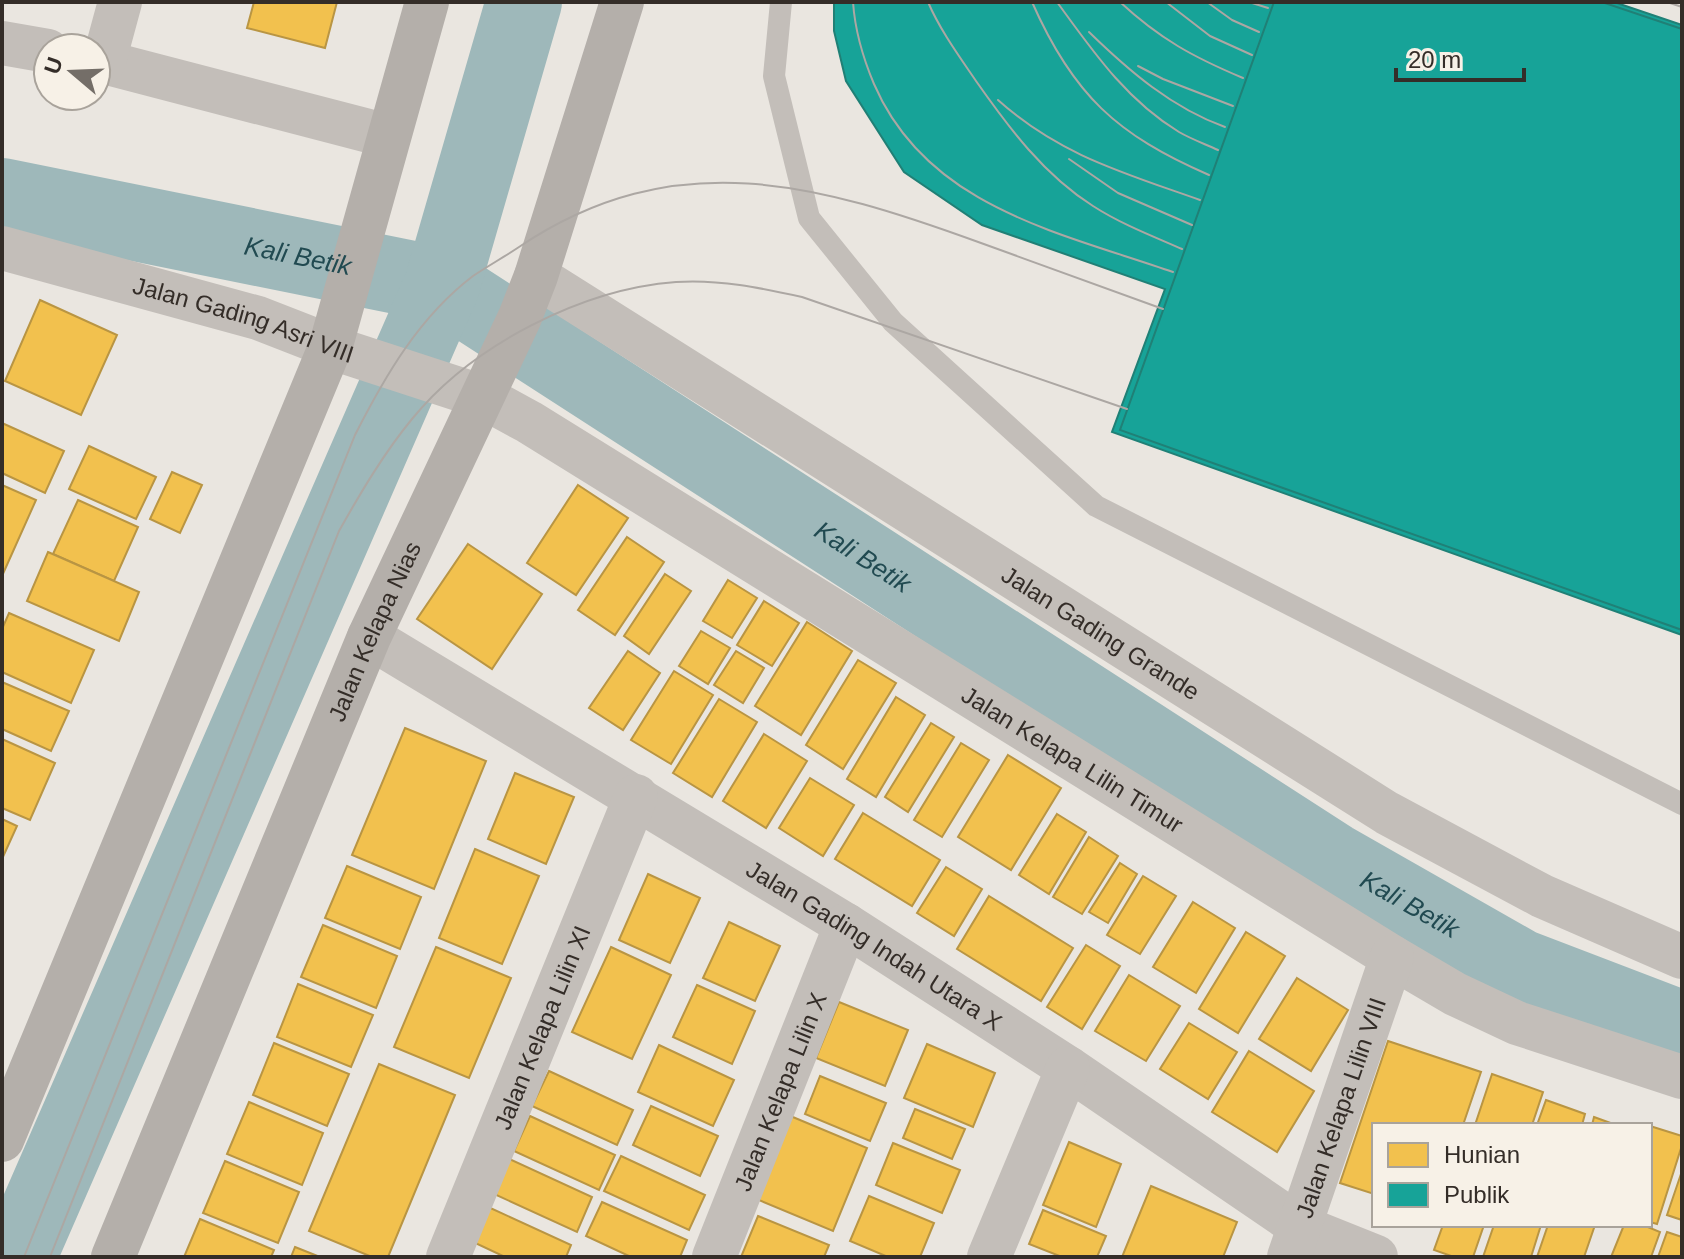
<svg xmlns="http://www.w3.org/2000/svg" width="1684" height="1259" font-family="Arial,sans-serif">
	<rect width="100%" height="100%" fill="#eae6e0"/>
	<g fill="#f2c14e" stroke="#b99543" stroke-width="2">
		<path d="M254 2H337L325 48 247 28Z"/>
		<path d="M40 300 117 335 81 415 5 381Z"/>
		<path d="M2 423 64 451 45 493 2 473Z"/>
		<path d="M89 446 156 477 136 519 69 489Z"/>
		<path d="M172 472 202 485 180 533 150 519Z"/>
		<path d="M2 485 36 500 2 576Z"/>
		<path d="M578 485 628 518 576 595 527 563Z"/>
		<path d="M78 500 138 527 114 581 53 554Z"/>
		<path d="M627 537 664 562 615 635 578 610Z"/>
		<path d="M468 544 542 594 492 669 417 619Z"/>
		<path d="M48 552 139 592 119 641 27 601Z"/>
		<path d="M665 574 691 591 649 654 624 636Z"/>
		<path d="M728 580 757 598 732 638 703 621Z"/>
		<path d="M764 601 799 623 772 666 737 645Z"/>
		<path d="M9 613 94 650 71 703 2 672V629Z"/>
		<path d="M807 622 852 651 801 735 755 706Z"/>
		<path d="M701 631 730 648 708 684 679 666Z"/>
		<path d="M628 651 660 673 623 730 589 708Z"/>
		<path d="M736 651 764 668 743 703 714 685Z"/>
		<path d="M858 660 896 683 843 769 806 745Z"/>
		<path d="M674 671 713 695 671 764 631 740Z"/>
		<path d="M2 682 69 711 51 751 2 729Z"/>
		<path d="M896 697 925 715 876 797 847 779Z"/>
		<path d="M719 699 757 722 712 797 673 773Z"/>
		<path d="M931 723 954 737 908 812 885 797Z"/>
		<path d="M405 728 486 761 434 889 352 855Z"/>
		<path d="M764 734 807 761 766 828 723 801Z"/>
		<path d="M2 739 55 763 30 820 2 808Z"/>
		<path d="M961 743 989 760 942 837 914 820Z"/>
		<path d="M1008 755 1061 788 1011 870 958 837Z"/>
		<path d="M515 773 574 797 546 864 488 839Z"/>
		<path d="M810 778 854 805 823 856 779 828Z"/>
		<path d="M863 813 940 860 912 906 835 859Z"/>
		<path d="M1057 814 1086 832 1049 894 1019 875Z"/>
		<path d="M2 819 17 826 2 859Z"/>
		<path d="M1089 837 1118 856 1082 914 1053 897Z"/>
		<path d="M475 849 539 876 502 964 439 938Z"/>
		<path d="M1120 863 1137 874 1108 923 1089 912Z"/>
		<path d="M347 866 421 897 400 949 325 918Z"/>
		<path d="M946 867 982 889 954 936 917 913Z"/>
		<path d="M648 874 700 898 670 963 619 940Z"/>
		<path d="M1143 876 1176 896 1140 954 1107 935Z"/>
		<path d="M989 896 1073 948 1041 1001 957 949Z"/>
		<path d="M1193 902 1235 928 1196 993 1153 967Z"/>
		<path d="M729 922 780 946 755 1001 703 978Z"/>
		<path d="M323 925 397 956 376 1008 301 977Z"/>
		<path d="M1246 932 1285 956 1238 1033 1199 1009Z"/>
		<path d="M1086 945 1120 966 1082 1029 1047 1007Z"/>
		<path d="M436 947 511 978 469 1078 394 1047Z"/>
		<path d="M611 947 671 975 632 1059 572 1032Z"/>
		<path d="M1129 975 1180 1006 1146 1061 1095 1031Z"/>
		<path d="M1297 978 1348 1010 1311 1071 1259 1039Z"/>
		<path d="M298 984 373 1015 351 1067 277 1037Z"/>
		<path d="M697 985 755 1011 732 1064 673 1037Z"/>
		<path d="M839 1002 908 1030 885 1086 816 1058Z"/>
		<path d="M1189 1023 1237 1052 1208 1099 1160 1069Z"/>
		<path d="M1388 1041 1481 1072 1463 1125H1374V1194L1340 1183Z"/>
		<path d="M274 1043 349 1074 327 1126 253 1095Z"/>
		<path d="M927 1044 995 1073 973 1127 904 1098Z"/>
		<path d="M659 1045 734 1080 713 1126 638 1092Z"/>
		<path d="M1249 1051 1314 1091 1277 1152 1212 1112Z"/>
		<path d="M379 1064 455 1095 388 1257H372L309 1231Z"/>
		<path d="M549 1071 633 1110 617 1145 532 1106Z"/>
		<path d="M1492 1074 1543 1092 1532 1125H1475Z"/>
		<path d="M820 1076 886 1103 870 1141 805 1114Z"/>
		<path d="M1546 1100 1585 1114 1582 1125H1537Z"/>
		<path d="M249 1102 323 1133 302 1185 227 1154Z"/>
		<path d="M651 1106 718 1136 700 1176 633 1145Z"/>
		<path d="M915 1109 965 1129 952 1159 903 1138Z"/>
		<path d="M788 1115 867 1148 833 1231 754 1198Z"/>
		<path d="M530 1116 615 1155 599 1190 514 1151Z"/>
		<path d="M1594 1117 1616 1125H1592Z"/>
		<path d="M1650 1126 1682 1136V1145L1657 1224 1650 1222Z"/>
		<path d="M1069 1142 1121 1164 1096 1227 1043 1205Z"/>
		<path d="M893 1143 960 1170 942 1213 876 1185Z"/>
		<path d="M621 1156 705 1195 689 1230 604 1191Z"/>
		<path d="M507 1158 592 1197 577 1232 492 1193Z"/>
		<path d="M225 1161 299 1192 278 1243 203 1213Z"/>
		<path d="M1682 1171V1220L1667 1215Z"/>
		<path d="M1151 1186 1237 1222 1223 1257H1122Z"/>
		<path d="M869 1196 934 1223 920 1257H888L850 1241Z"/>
		<path d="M602 1202 687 1240 680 1257H631L586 1236Z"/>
		<path d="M486 1206 571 1245 566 1257H505L471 1241Z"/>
		<path d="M1043 1210 1106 1236 1097 1257H1062L1029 1244Z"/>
		<path d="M758 1216 829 1245 824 1257H741Z"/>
		<path d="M200 1219 274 1250 271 1257H184Z"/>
		<path d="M1443 1225H1484L1473 1257H1454L1434 1250Z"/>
		<path d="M1494 1225H1541L1531 1257H1483Z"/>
		<path d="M1548 1225H1595L1584 1257H1537Z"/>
		<path d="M1624 1225H1643L1660 1232 1651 1257H1611Z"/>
		<path d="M1667 1232 1682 1237V1257H1658Z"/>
		<path d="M295 1247 320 1257H291Z"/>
	</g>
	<g fill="#17a398" stroke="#208076" stroke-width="2">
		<path d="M834 2H1614L1682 25V635L1112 432 1165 289 982 225 904 172 846 81 834 31Z"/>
		<path d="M1274 2H1602L1682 29V630L1120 430Z"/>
	</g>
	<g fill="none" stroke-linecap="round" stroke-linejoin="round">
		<g stroke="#9eb8ba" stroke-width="76">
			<path id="s1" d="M2 196 442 285 1332 860 1520 967 1682 1029"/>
			<path d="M18 1257 442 285 524 2"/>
		</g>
		<path stroke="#c3beb9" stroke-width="22" d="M781 2 774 76 809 218 893 322 1096 506 1682 804"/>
		<g stroke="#c3beb9" stroke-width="44">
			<path d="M2 43 48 51"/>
			<path d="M96 60 388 136"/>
			<path d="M104 61 120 2"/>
			<path id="s2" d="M2 248 258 318 348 353 483 397 529 422 1392 957 1455 994 1517 1023 1682 1077"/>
			<path id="s3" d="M536 276 1387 813 1542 896 1682 957"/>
			<path id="s4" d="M369 637 846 925 1068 1068 1301 1227 1376 1257"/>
			<path id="s5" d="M448 1257 636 796"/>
			<path id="s6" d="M714 1257 846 925"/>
			<path d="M989 1257 1068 1068"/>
			<path id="s7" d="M1289 1257 1392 957"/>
		</g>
		<g stroke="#b4afaa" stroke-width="44">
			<path d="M2 1140 331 345 427 2"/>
			<path id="s8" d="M113 1257 369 637 520 317 536 276 622 2"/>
		</g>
		<g stroke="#aca7a3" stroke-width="2">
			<path d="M853 2C855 31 863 58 874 84 927 207 1058 232 1173 272"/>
			<path d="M928 2C940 30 959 56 976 81 1009 128 1044 175 1093 206 1121 224 1152 236 1182 249"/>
			<path d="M1032 2C1073 95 1117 135 1209 175"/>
			<path d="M1057 2C1092 50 1126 100 1179 132 1191 139 1205 144 1218 150"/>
			<path d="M1120 2C1160 39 1193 57 1243 78"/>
			<path d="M1166 2 1210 36 1252 55"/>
			<path d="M1207 2 1232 20 1259 32"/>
			<path d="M1249 2 1268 8"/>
			<path d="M1667 2 1682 7"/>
			<path d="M1089 32C1129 71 1172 108 1225 127"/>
			<path d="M1138 66 1163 79 1233 106"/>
			<path d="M998 100C1059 155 1124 173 1200 200"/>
			<path d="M1069 159 1118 193 1192 225"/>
			<path d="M24 1257 355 435C385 376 419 317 473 276 488 266 504 257 519 247 675 142 819 184 981 243 1042 265 1103 287 1163 309"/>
			<path d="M50 1257 339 531C361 492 384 453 412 419 472 345 582 289 676 282 719 279 761 288 802 297L1127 409"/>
		</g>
	</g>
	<g text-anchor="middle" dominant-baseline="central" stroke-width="8" stroke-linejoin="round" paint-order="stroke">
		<g font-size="24" fill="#342d28" stroke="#f7f1e7">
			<text stroke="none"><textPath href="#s2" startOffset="252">Jalan Gading Asri VIII</textPath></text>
			<text stroke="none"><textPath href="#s8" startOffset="678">Jalan Kelapa Nias</textPath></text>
			<text stroke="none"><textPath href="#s3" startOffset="668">Jalan Gading Grande</textPath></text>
			<text stroke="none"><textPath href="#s2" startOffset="1196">Jalan Kelapa Lilin Timur</textPath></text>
			<text stroke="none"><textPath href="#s4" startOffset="592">Jalan Gading Indah Utara X</textPath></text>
			<text stroke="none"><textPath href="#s5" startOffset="248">Jalan Kelapa Lilin XI</textPath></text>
			<text stroke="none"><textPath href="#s6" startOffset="178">Jalan Kelapa Lilin X</textPath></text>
			<text stroke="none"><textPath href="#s7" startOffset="158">Jalan Kelapa Lilin VIII</textPath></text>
		</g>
		<g font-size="26" font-style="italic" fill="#214a51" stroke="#f7f1e7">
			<text stroke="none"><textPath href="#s1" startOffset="302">Kali Betik</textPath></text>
			<text stroke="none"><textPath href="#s1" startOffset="950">Kali Betik</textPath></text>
			<text stroke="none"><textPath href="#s1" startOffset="1598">Kali Betik</textPath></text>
		</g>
	</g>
	<rect width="1684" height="1259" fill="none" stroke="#342d28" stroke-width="8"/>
	<rect x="1372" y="1123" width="280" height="104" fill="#f7f1e7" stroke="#a9a39b" stroke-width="2"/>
	<rect x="1388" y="1143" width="40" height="24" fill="#f2c14e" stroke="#a9a39b" stroke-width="2"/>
	<text x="1444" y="1163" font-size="24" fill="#342d28">Hunian</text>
	<rect x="1388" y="1183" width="40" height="24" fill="#17a398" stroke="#a9a39b" stroke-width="2"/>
	<text x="1444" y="1203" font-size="24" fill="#342d28">Publik</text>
	<g transform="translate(72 72) rotate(289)"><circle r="38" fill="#f7f1e7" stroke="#a9a39b" stroke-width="2"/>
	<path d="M0-6L14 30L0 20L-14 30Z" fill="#746e68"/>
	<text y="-12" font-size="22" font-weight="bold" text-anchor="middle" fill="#342d28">U</text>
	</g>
	<path d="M1396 68v12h128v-12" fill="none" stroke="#342d28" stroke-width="4"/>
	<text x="1408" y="68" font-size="24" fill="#342d28" stroke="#f7f1e7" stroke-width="6" paint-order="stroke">20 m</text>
</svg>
